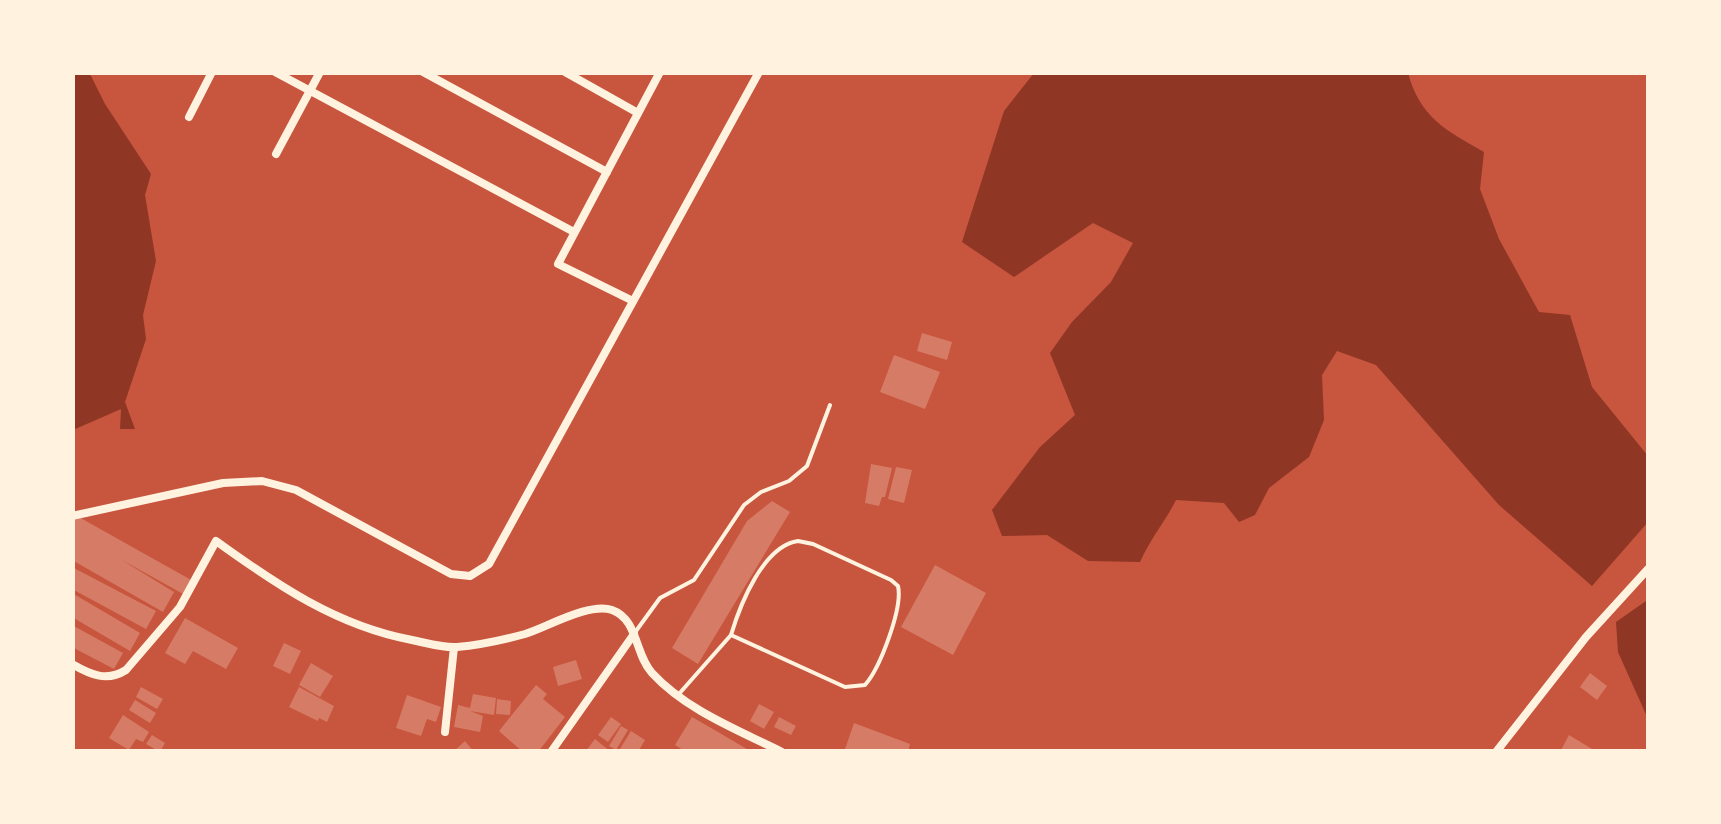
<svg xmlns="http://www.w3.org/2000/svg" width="1721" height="824" font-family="Commissioner,sans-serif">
	<rect width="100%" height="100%" fill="#c8553d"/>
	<g fill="#8f3625">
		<path d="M89 72 105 104 151 174 145 195 156 261 143 315 146 339 125 402 135 429H120L121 409 73 430 72 73Z"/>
		<path d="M1034 73H1408C1420 117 1445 130 1484 152L1480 189 1499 239 1539 312 1570 315 1592 387 1648 456V522L1592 586 1499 505 1376 365 1337 351 1322 375 1324 420 1309 457 1269 488 1255 515 1239 522 1224 503 1176 500C1165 522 1150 539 1140 562L1088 561 1047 535 1002 536 992 510 1040 447 1075 415 1050 353 1072 322 1111 282 1133 243 1093 223 1014 277 962 242 1004 111Z"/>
		<path d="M1646 601 1648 603V719L1618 652 1616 622Z"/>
	</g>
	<g fill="#d67c66">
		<path d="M922 333 952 342 947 360 917 351Z"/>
		<path d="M894 355 940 372 925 409 880 392Z"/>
		<path d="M871 464 892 468 885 497H882L879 506 865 503Z"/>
		<path d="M896 467 912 470 904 503 888 499Z"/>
		<path d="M772 501 790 512 698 664 672 648 747 521Z"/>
		<path d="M77 516 193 581 185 595 120 559 174 592 163 612 72 560V524Z"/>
		<path d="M935 565 986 593 953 655 901 627Z"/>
		<path d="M72 567 156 611 146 629 72 589Z"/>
		<path d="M72 593 140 633 130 651 72 617Z"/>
		<path d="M185 618 238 648 226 669 193 651 185 664 165 653Z"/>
		<path d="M72 625 123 653 114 669 72 647Z"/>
		<path d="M284 643 301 651 290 674 273 666Z"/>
		<path d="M576 660 582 679 558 686 553 667Z"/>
		<path d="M311 663 333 676 320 697 299 685Z"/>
		<path d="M1590 673 1607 686 1597 700 1580 687Z"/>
		<path d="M536 685 547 694 543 699 565 717 538 752H523L499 731Z"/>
		<path d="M141 687 163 699 157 709 136 697Z"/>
		<path d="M299 687 334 706 327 722 319 718 318 721 289 707Z"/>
		<path d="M473 694 496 698 494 715 470 711 483 716 480 732 454 727 458 705 470 708Z"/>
		<path d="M407 695 441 707 436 722 427 719 421 736 396 728Z"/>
		<path d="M497 699 511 701 510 715 496 714Z"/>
		<path d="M135 700 156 713 150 723 129 710Z"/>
		<path d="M759 704 774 712 764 729 750 721Z"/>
		<path d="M123 715 149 732 143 742 136 739 129 750 109 738Z"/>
		<path d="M611 717 621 724 608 742 598 735Z"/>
		<path d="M692 717 718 732 752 752H686L675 745Z"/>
		<path d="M779 717 796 726 791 735 774 727Z"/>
		<path d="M854 723 910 744 908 752H844Z"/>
		<path d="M621 726 628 730 616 750 609 746Z"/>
		<path d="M631 731 645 740 638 752H618Z"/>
		<path d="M152 735 165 743 160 752 146 744Z"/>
		<path d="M1569 735 1597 752H1560Z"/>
		<path d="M595 739 611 752H585Z"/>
		<path d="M465 741 474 752H453Z"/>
	</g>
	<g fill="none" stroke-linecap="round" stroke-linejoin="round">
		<g stroke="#fff3e0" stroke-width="4">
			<path d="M798 541 813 544 891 580 898 586C903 608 880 668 865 685L845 687 731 635C740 605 763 546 798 541Z"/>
			<path d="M636 631 660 598 694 580 744 505 761 492 789 481 807 466 830 405"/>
			<path d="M678 695 731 635"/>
		</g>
		<g stroke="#fff3e0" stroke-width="8">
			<path d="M275 72 574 232"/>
			<path d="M423 72 607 172"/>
			<path d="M565 72 638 113"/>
			<path d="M189 117 212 72"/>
			<path d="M276 154 320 72"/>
			<path d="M633 301 558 264 660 72"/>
			<path d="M72 516 223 483 262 481 296 490 451 574 470 576 489 564 759 72"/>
			<path d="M72 664C91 675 107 682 126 670L180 607 216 541C277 585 337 626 412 640 427 643 442 648 457 647 480 645 503 640 525 634 547 627 590 602 612 610 638 619 635 655 652 673 686 710 738 730 782 752"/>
			<path d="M445 732 454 647"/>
			<path d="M551 752 634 634"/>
			<path d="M1496 752 1586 637 1648 569"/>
		</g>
	</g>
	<rect width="1721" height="824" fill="none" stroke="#fff3e0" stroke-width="150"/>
</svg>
